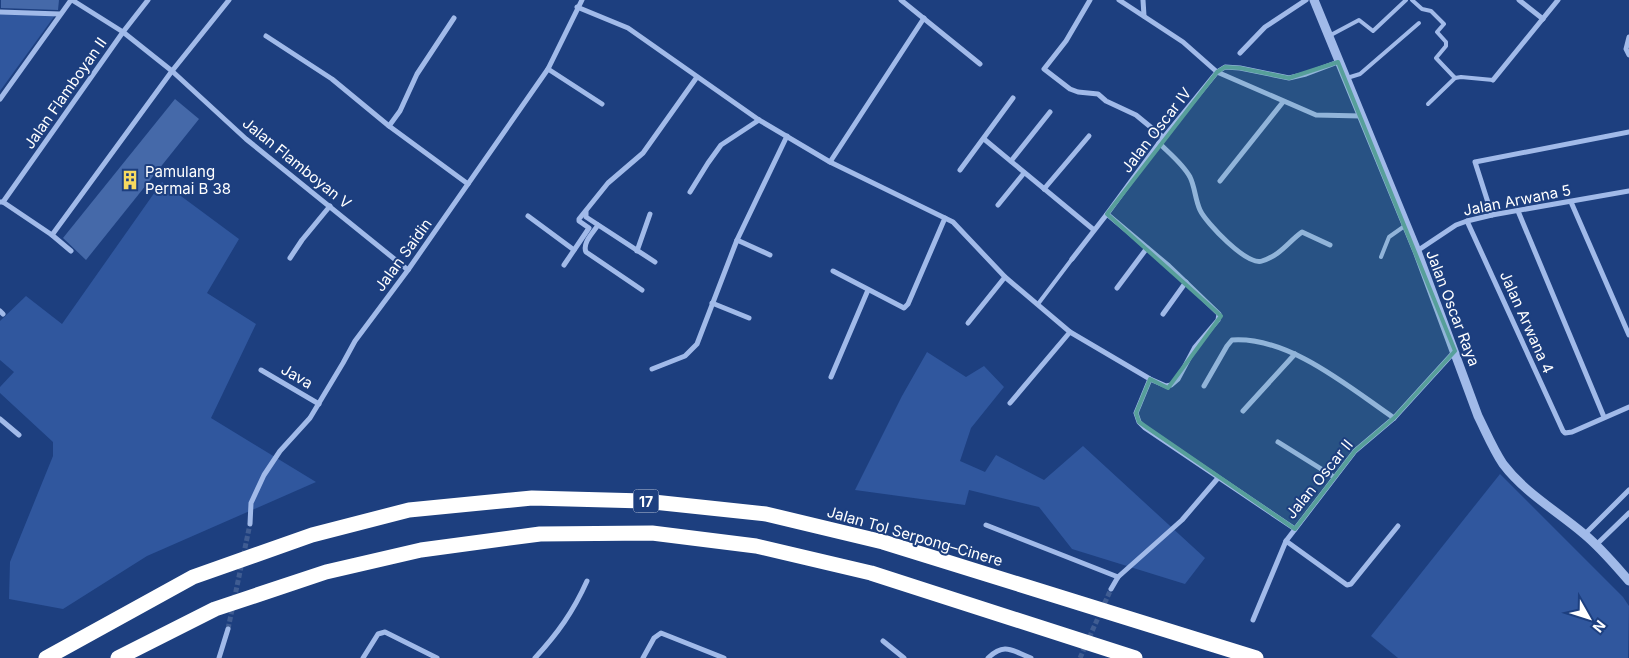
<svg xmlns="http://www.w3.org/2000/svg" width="1629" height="658" font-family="Inter,sans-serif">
	<rect width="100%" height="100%" fill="#1d3f7f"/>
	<g fill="#30579e">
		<path d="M0 12 56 14 0 91Z"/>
		<path d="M162 182 239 239 207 293 256 324 211 418 316 482 147 556 63 609 9 599 10 562 53 456V442L0 393V387L14 372 0 360V321L26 296 62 324Z"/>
		<path d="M927 352 966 377 984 366 1004 387 971 428 960 461 985 472 996 455 1044 480 1083 446 1205 558 1185 584 1072 549 1039 507 969 490 965 505 855 490 902 396Z"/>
		<path d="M1500 474 1623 597 1629 606 1628 658H1398L1371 636Z"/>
	</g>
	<g fill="#4569a9">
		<path d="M1 0H59L58 10 1 8Z"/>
		<path d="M175 99 199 119 86 260 63 238Z"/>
	</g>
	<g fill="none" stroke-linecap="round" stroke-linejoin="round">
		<g stroke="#3f5c92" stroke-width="5" stroke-dasharray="5 2.5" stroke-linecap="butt">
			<path d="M228 629 250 524"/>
			<path d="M1080 658 1111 589"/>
		</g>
		<g stroke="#a1bae9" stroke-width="4">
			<path d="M1412 0 1422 9 1431 11 1444 24 1437 32 1446 42V46L1436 58 1455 78 1461 77 1493 80"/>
			<path d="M1329 36 1359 20 1373 31 1406 0"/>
			<path d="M1347 78 1360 74 1419 23"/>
			<path d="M1428 104 1455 78"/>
			<path d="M1381 257 1389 237 1406 225"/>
			<path d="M1038 304 1072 259"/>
		</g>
		<g stroke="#a1bae9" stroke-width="5">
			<path d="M72 0 123 32 172 71 246 139 408 270"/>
			<path d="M901 0 980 64"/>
			<path d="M1090 0 1066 41 1044 69 1070 89 1078 92 1098 94 1106 101 1136 115 1164 138"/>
			<path d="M1119 0 1183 42 1217 72 1316 115 1361 116"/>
			<path d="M1143 0 1144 16"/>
			<path d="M1519 0 1543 19"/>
			<path d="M577 7 628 28 759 120 830 162 953 222 1005 277 1070 332 1150 379 1166 386 1171 385 1178 379 1195 347 1218 320 1219 314 1169 266 1107 214"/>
			<path d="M0 12 60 14"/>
			<path d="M266 36 332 79 389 126 468 184"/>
			<path d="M1629 37 1626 49 1629 55"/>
			<path d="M1240 53 1265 27 1306 0"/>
			<path d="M548 69 602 104"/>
			<path d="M1493 80 1558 0"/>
			<path d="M0 99 71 0"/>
			<path d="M389 126 400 111 417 74 454 18"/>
			<path d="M984 139 1094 230"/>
			<path d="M1159 143C1169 153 1183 164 1190 177 1195 187 1195 199 1200 210 1206 223 1247 266 1262 261 1281 255 1288 242 1302 232L1330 245"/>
			<path d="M1011 161 1050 112"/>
			<path d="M830 162 924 18"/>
			<path d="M960 170 1013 98"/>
			<path d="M1220 181 1283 102"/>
			<path d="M1044 189 1089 136"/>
			<path d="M690 192 708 163 721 145 759 120"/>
			<path d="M0 202H3L52 235 71 251"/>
			<path d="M3 202 123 32 148 0"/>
			<path d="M1571 202 1629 335"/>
			<path d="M998 205 1024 173"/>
			<path d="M1518 211 1604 417"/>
			<path d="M586 212V217L655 262"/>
			<path d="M1492 215 1475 162 1629 132"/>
			<path d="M528 216 574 250"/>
			<path d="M1467 221 1563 431 1565 433 1572 432 1629 407"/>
			<path d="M598 225C593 233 582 243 586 252L642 290"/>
			<path d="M52 235 172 71 229 0"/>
			<path d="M737 240 770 255"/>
			<path d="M637 251 650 214"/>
			<path d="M1417 251 1456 225 1467 221 1492 215 1629 191"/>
			<path d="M290 258 302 240 330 206"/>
			<path d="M1072 259 1107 214 1159 143 1217 72 1225 67 1240 68 1289 78 1306 74 1338 62"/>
			<path d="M564 265 589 228 579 221V219L608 183 643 153 697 77"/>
			<path d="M833 271 904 308 908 304 945 218"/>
			<path d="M1117 288 1147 248"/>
			<path d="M712 303 749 318"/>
			<path d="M0 311 3 314"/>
			<path d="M1163 314 1186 282"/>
			<path d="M968 323 1005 277"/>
			<path d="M652 369 685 356 697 344 737 240 787 136"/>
			<path d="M261 370 319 404"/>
			<path d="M831 377 868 290"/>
			<path d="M1150 379 1136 413 1139 422 1145 428 1295 529"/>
			<path d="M1204 386 1227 346 1232 340C1289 336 1350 388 1394 418"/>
			<path d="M1010 403 1070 332"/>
			<path d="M1243 411 1295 354"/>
			<path d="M0 419 19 435"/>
			<path d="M1278 442 1334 477"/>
			<path d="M250 524 251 503 264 475 280 451 310 418 343 363 355 341 408 270 548 69 582 0"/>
			<path d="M986 525 1118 577"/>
			<path d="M1585 534 1629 490"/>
			<path d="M1286 541 1347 585 1351 584 1398 526"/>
			<path d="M1596 545 1629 513"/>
			<path d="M1111 589 1118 577 1182 520 1218 478"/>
			<path d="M1253 620 1286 541 1355 451 1394 418 1455 351"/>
			<path d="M883 641 904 658"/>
			<path d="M219 658 228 629"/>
			<path d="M363 658 378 634 385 632 437 658"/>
			<path d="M535 658C558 633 573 612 587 581"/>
			<path d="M643 658 654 638 661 633 724 658"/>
			<path d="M988 658C1005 642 1012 651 1031 658"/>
		</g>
		<path stroke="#a1bae9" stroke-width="9" d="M1314 0 1417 251 1478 416C1486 432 1493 449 1503 464 1525 493 1557 511 1584 534 1601 548 1615 565 1629 581"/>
		<g stroke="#fff" stroke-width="15">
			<path d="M46 658 193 577 312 535 409 510 532 498 644 501 766 514 883 542 1256 658"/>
			<path d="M118 658 215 609 326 572 421 550 540 534 652 533 756 546 871 573 1135 658"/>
		</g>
	</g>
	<path fill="#579f9a" fill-opacity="0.2" stroke="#579f9a" stroke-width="4" stroke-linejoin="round" d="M1338 62 1455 351 1394 418 1355 451 1295 529 1139 422 1136 413 1150 379 1168 388 1221 316 1107 214 1217 72 1225 67 1240 68 1289 78Z"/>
	<defs>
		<symbol id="building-bare" viewBox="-9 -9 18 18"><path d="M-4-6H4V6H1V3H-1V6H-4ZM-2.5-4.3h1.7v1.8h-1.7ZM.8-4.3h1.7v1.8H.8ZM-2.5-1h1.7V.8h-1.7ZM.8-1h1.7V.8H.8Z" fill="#f8db5f" stroke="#1d3f7f" stroke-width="2.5" paint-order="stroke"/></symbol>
	</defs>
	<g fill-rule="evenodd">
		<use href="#building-bare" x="116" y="166" width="28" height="28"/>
	</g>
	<g text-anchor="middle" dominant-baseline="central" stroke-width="4" stroke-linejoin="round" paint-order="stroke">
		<rect fill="#1d3f7f" stroke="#bbc5d9" stroke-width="1" x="633.5" y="489.5" width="25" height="23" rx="4"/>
		<g font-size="14" font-weight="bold" fill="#fff">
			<text x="646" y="501">17</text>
		</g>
		<g font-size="15" fill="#fff" stroke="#1d3f7f">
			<text transform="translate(65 93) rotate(-55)">Jalan Flamboyan II</text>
			<text transform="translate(1156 130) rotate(-52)">Jalan Oscar IV</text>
			<text transform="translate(297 163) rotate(39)">Jalan Flamboyan V</text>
			<text transform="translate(1517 200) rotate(-11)">Jalan Arwana 5</text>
			<text transform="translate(403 255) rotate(-54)">Jalan Saidin</text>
			<text transform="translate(1453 308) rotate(69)">Jalan Oscar Raya</text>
			<text transform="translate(1527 322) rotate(66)">Jalan Arwana 4</text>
			<text transform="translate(297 376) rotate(30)">Java</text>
			<text transform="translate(1319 479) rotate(-51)">Jalan Oscar II</text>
			<text transform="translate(915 536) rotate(16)">Jalan Tol Serpong–Cinere</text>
		</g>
		<g font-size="15" fill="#fff" stroke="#1d3f7f" text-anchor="start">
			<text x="145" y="171">Pamulang<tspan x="145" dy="17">Permai B 38</tspan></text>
		</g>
	</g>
	<g transform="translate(1589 618) rotate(129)" stroke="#1d3f7f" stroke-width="4" paint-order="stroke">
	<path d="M0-4L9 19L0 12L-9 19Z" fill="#ffffff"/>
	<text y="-8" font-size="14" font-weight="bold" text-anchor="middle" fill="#ffffff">N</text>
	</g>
</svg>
